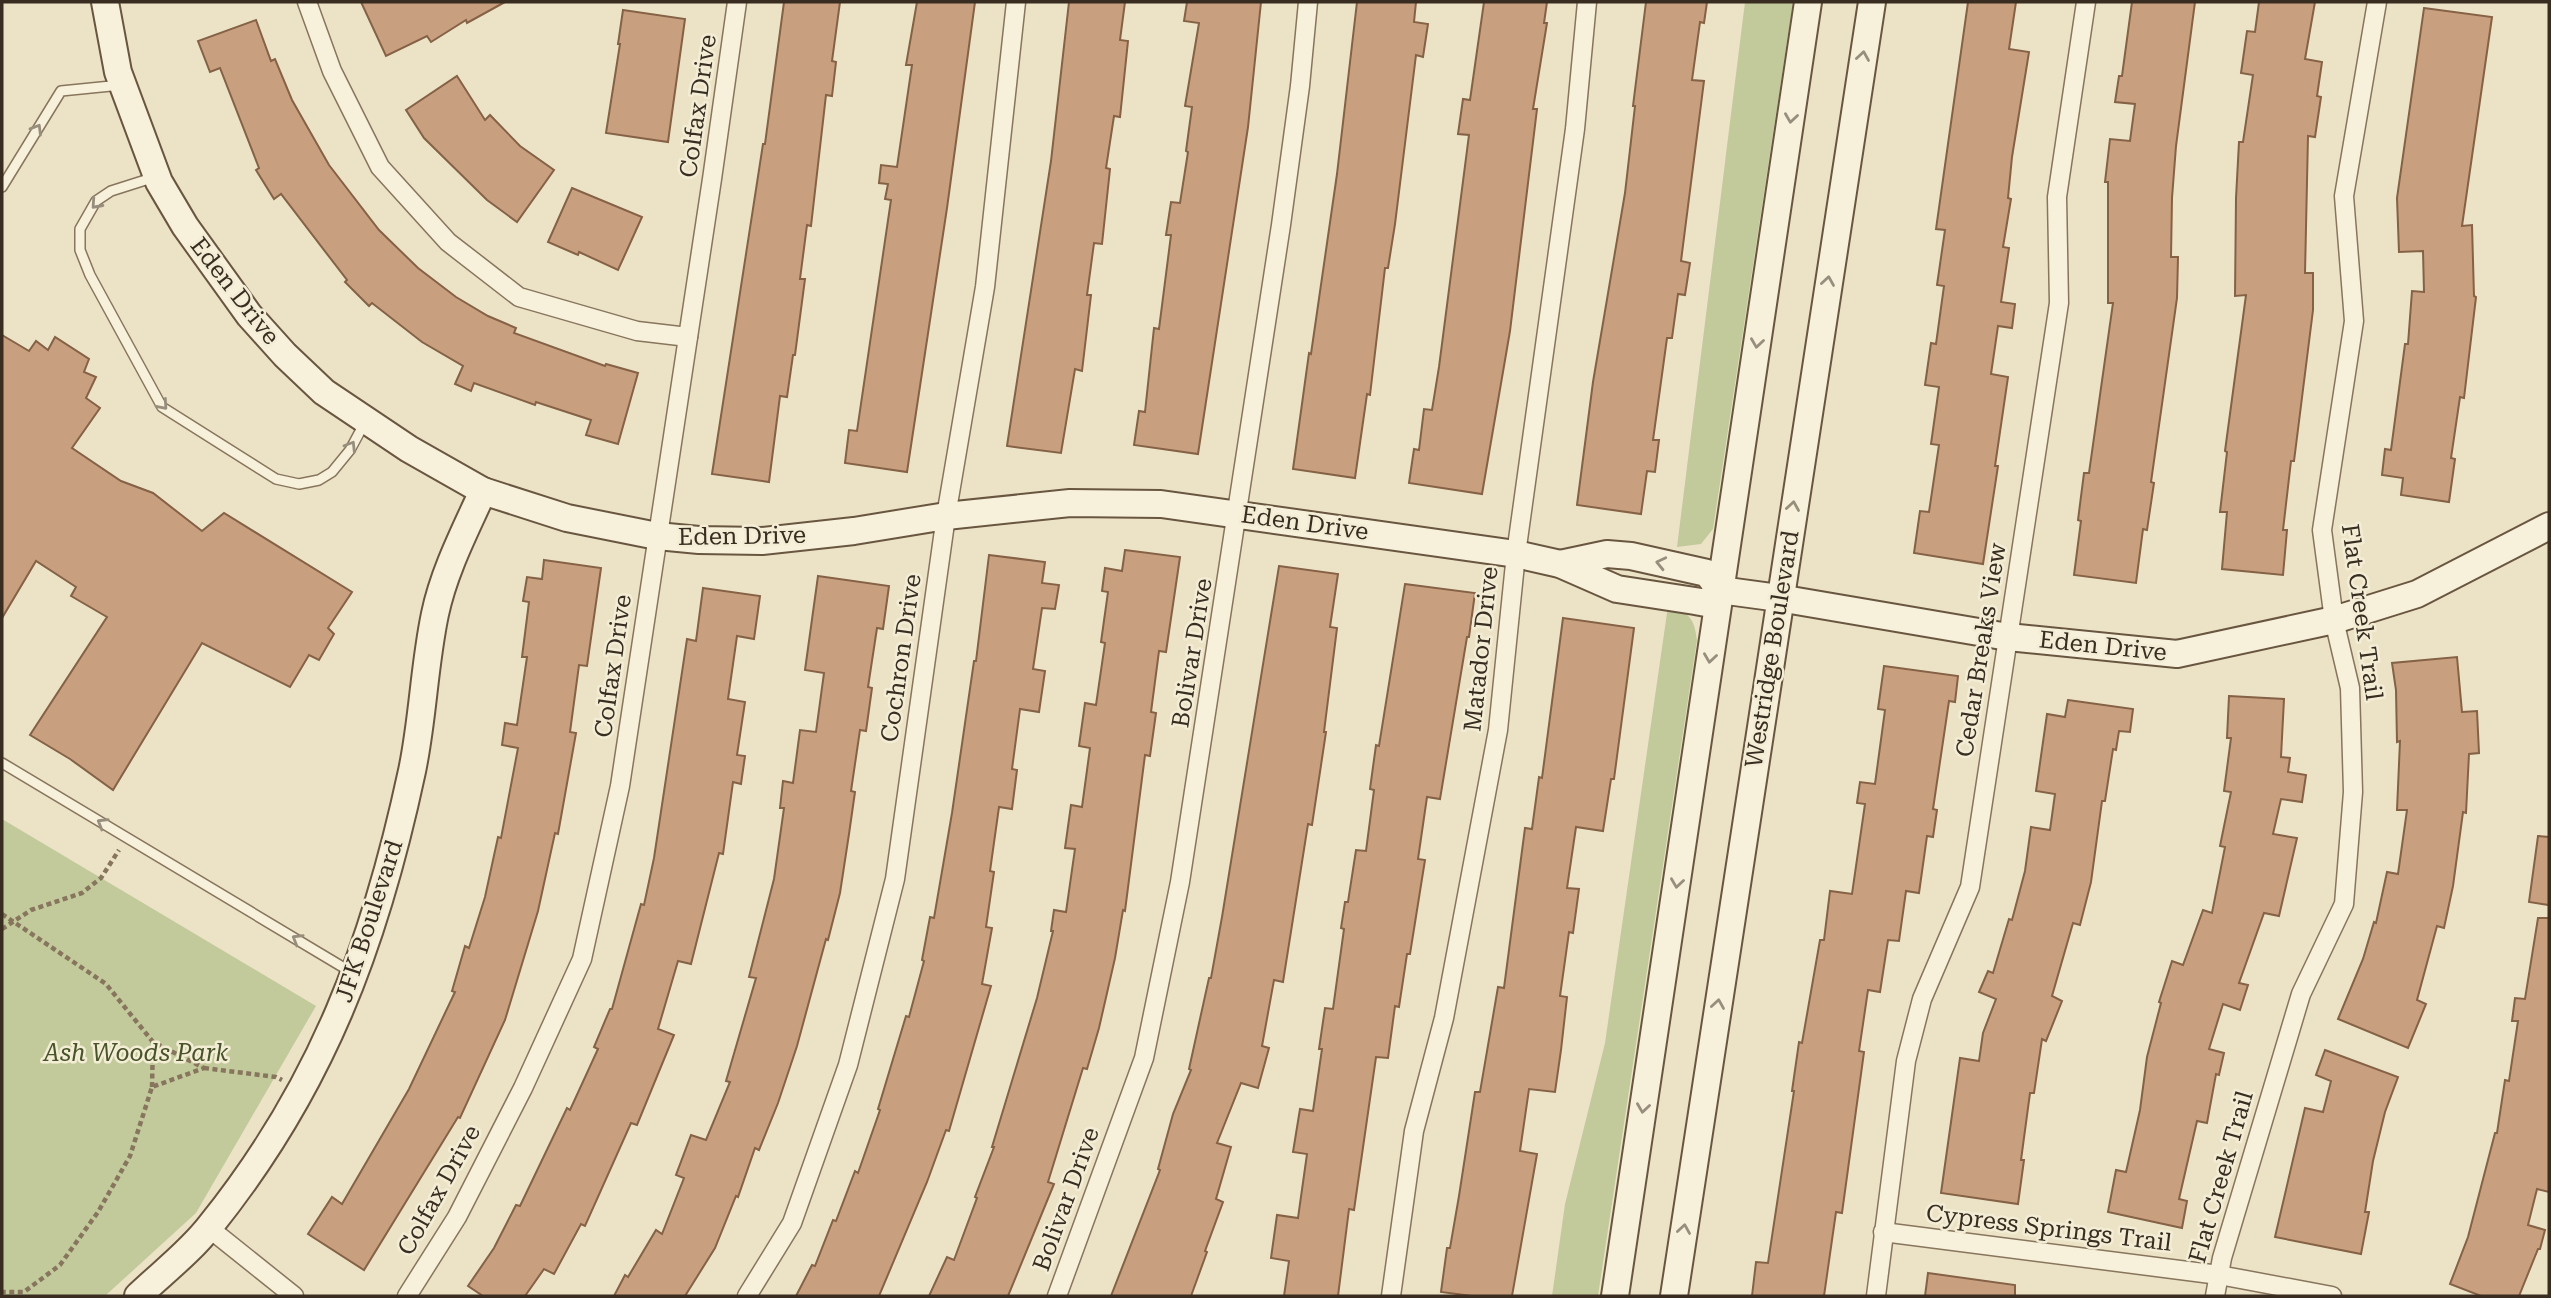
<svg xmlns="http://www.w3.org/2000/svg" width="2551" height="1298" font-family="'Roboto Serif',serif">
	<rect width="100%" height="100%" fill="#ece3c7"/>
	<g fill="#c2ca9b">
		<path d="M1745 2H1793L1713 529 1701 544 1677 547Z"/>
		<path d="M1668 606C1689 613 1694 617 1697 640L1598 1296H1552L1565 1204 1605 1043Z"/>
		<path d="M2 819 316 1006 196 1213 105 1296H2Z"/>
	</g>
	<g fill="#c8a07f" stroke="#856145" stroke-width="2">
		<path d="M361 2H505L467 23 466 20 431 42 427 36 386 56Z"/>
		<path d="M784 2H840L832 61 836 62 832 96 826 95 811 226 807 225 800 279H805L795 355H793L787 397 780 396 769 482 712 474 763 144H765Z"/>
		<path d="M917 2H975L947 208 907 472 845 463 849 430 857 431 891 200 885 199 888 184 879 183 881 165 897 167 912 65H906Z"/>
		<path d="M1069 2H1125L1120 40 1128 41 1120 117 1114 116 1106 168 1110 169 1102 244 1094 243 1087 295H1091L1082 371 1075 369 1061 453 1007 446 1051 161Z"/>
		<path d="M1187 2H1261L1248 127 1198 454 1134 445 1139 411 1145 412 1154 328 1159 329 1171 235H1166L1171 202 1180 203 1188 152 1186 151 1192 107 1185 106 1199 23 1184 21Z"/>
		<path d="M1357 2H1416L1414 22 1428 24 1423 57 1416 55 1395 224 1388 268H1385L1370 395 1367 394 1355 478 1293 469 1309 353 1311 354 1337 174Z"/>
		<path d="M1484 2H1547L1544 23H1547L1533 109H1537L1510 331 1482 494 1409 483 1414 449 1419 450 1424 409 1432 410 1439 367 1469 135 1458 134 1463 99 1470 100Z"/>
		<path d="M1646 2H1707L1704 23 1700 22 1692 80 1704 81 1681 261 1690 263 1685 295 1678 294 1672 338H1667L1653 440H1659L1655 472 1647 471 1641 514 1577 505 1593 382 1625 193 1635 106H1633Z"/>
		<path d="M1968 2H2016L2009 49 2029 52 2012 157 2008 198 2011 199 2003 247 2009 248 2001 302 2015 304 2012 328 1998 326 1991 374 2008 377 1995 466H1998L1983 564 1914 553 1920 511 1929 512 1939 445 1931 444 1939 387 1925 385 1931 343 1936 344 1944 286 1937 285 1945 230 1936 229Z"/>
		<path d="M2132 2H2195L2176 146 2172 198 2171 257H2178L2177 298 2151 482 2154 483 2147 530 2143 529 2136 583 2074 575 2081 521 2078 520 2084 473H2089L2113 303H2108V182H2105L2110 139 2130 141 2135 104 2115 102 2119 76H2122Z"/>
		<path d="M2259 2H2315L2305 59 2322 62 2317 96 2321 97 2315 137 2308 136 2305 273H2313V310L2294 461H2291L2283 530H2287L2283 575 2222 569 2227 512H2220L2227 452 2225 451 2246 295 2235 296 2236 198 2239 142H2243L2253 75 2241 73 2247 31 2255 32Z"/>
		<path d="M2424 8 2492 17 2462 226 2472 225 2474 296 2476 297 2464 398 2460 397 2451 458 2455 459 2449 502 2401 495 2403 478 2382 475 2385 449 2391 450 2405 344H2408L2412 291 2424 292 2423 251 2399 252 2397 198Z"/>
		<path d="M623 10 685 19 668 142 606 133 620 44H618Z"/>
		<path d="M256 20 271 61 275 59 292 100 329 165 379 230 418 268 456 297 488 316 516 328 514 333 605 366 606 364 638 373 618 444 586 435 591 420 536 402 535 405 474 383 471 391 455 384 463 366 422 342 372 303 369 306 345 282 347 280 281 194 274 199 256 170 259 168 220 68 210 72 198 41Z"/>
		<path d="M457 76 485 120 490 115 520 146 554 170 517 222 487 200 424 138 406 110Z"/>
		<path d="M572 188 642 217 618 270 579 252 578 255 548 242Z"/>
		<path d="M2 335 29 351 36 341 48 350 55 337 89 359 84 372 96 377 86 398 100 408 72 448 121 481 153 493 202 531 224 513 352 592 328 628 334 634 319 660 309 655 290 687 202 643 113 790 70 759 30 735 107 617 71 596 76 587 36 561 2 618Z"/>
		<path d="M1125 550 1180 557 1166 652 1159 651 1151 712 1156 713 1150 756 1145 755 1125 911 1123 910 1115 958 1099 1028 1087 1069 1083 1068 1048 1182 1054 1184 1008 1296H929L947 1257 954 1260 977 1198 975 1197 994 1147H992L1037 998 1053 931H1051L1054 910 1066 912 1075 849 1065 848 1071 805 1082 807 1090 748 1079 746 1085 703 1096 705 1105 643 1101 642 1108 592 1102 591 1105 568 1122 571Z"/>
		<path d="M989 555 1045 562 1042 583 1059 585 1055 609 1042 608 1033 669 1045 671 1039 712 1020 709 1012 769 1017 770 1012 809 999 807 990 871 994 872 986 927 992 928 982 984 991 986 949 1131 946 1130 927 1182 879 1296H796L812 1265 815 1266 833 1220 836 1221 855 1171 858 1173 880 1110 878 1109 906 1016 909 1017 924 961 922 960 930 917 934 918 952 813 974 661H976Z"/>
		<path d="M544 560 601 568 587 666 579 665 570 732 576 733 558 834 555 833 538 911 505 1020 460 1118 458 1117 364 1270 308 1234 332 1197 342 1204 409 1089 455 992 452 991 465 946 469 948 485 897 498 837 501 838 518 748 502 745 505 723 517 725 527 657H522L529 602 523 601 527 577 542 579Z"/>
		<path d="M1279 566 1338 574 1330 627 1337 628 1324 732H1326L1312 825 1308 824 1283 982 1274 980 1262 1046 1269 1048 1258 1088 1241 1083 1217 1143 1231 1147 1216 1199 1223 1202 1205 1251 1207 1252 1191 1296H1111L1160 1170 1158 1169 1173 1114 1191 1070 1189 1069 1209 978H1211L1222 917Z"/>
		<path d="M818 576 889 586 883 629 877 628 868 687 872 688 866 731 860 730 851 791 855 792 849 834 840 893 828 940 826 939 797 1046 778 1103 759 1150 755 1148 738 1197 736 1196 715 1248 685 1296H614L625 1275 628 1277 656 1230 662 1234 684 1178 676 1175 691 1135 706 1140 730 1082 726 1081 756 978 749 977 774 879 784 808H780L783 781 793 783 800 730 816 732 824 673 805 670Z"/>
		<path d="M1405 584 1475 593 1469 637H1467L1440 799 1427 797 1418 859 1425 860 1410 954H1407L1399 1007 1395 1006 1388 1058 1376 1057 1354 1210 1349 1209 1338 1296H1284L1289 1261 1271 1258 1277 1215 1298 1218 1307 1154 1293 1152 1300 1109 1313 1111 1322 1049H1319L1325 1008 1333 1009 1344 929 1341 928 1345 902H1348L1356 850 1366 851 1374 790 1370 789 1376 745 1379 746Z"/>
		<path d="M703 588 760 596 754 639 737 636 728 699 745 702 737 755 745 756 741 784 733 782 723 854 719 853 691 964 678 961 658 1029 674 1035 637 1125 631 1123 585 1226 581 1224 554 1274 544 1269 525 1296H483L468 1286 494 1248 516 1205 520 1206 567 1108 570 1110 598 1049 594 1047 610 1009H612L641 904 644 905 654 858 687 639 696 641Z"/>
		<path d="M1563 618 1634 628 1614 779H1611L1603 831 1576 827 1567 888 1579 889 1573 933 1569 932 1560 996 1567 997 1561 1050 1555 1092 1529 1089 1520 1151 1537 1154 1512 1296H1472L1441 1292 1447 1248H1450L1459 1196 1475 1092H1480L1498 987 1504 988 1525 828 1532 829 1539 777 1542 778Z"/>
		<path d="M2457 657 2462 712 2477 711 2479 753 2469 754 2466 813 2463 812 2453 886 2444 928 2437 926 2417 1000 2426 1004 2408 1048 2338 1019 2363 959 2374 922 2376 923 2387 872 2398 874 2407 810H2397L2400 741 2397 742 2396 690 2392 663Z"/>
		<path d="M1884 666 1958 676 1955 702 1949 701 1933 809 1937 810 1933 837 1927 836 1919 893 1906 891 1899 941 1888 940 1880 992 1868 990 1859 1051 1864 1052 1842 1213 1836 1212 1824 1296H1752L1756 1262 1768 1263 1794 1091H1792L1799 1042 1802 1043 1820 940H1824L1830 891 1852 894 1865 804 1857 803 1860 782 1875 784 1885 710 1878 709Z"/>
		<path d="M2229 696 2284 699 2281 757 2290 758 2288 772 2306 775 2302 802 2281 799 2273 834 2297 838 2279 916 2264 913 2239 983 2248 985 2240 1010 2223 1004 2209 1049 2224 1053 2219 1075 2216 1074 2207 1123 2197 1121 2179 1199 2187 1201 2182 1228 2108 1212 2116 1170 2126 1172 2140 1110 2147 1057 2161 1003 2159 1002 2172 961 2183 965 2203 910 2212 913 2225 847 2220 846 2231 792 2224 791 2231 738H2227Z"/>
		<path d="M2068 700 2133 709 2130 732 2119 731 2116 750 2113 749 2105 801H2102L2091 882 2080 925 2073 923 2052 996 2062 1001 2046 1041 2042 1039 2034 1093H2030L2021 1160H2024L2018 1204 1941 1193 1960 1058 1979 1061 1983 1033 1996 999 1979 992 1988 971 1993 973 2009 919 2012 920 2025 871 2031 827 2050 830 2055 794 2036 791 2047 714 2065 717Z"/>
		<path d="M2538 836 2549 837V905L2529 902Z"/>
		<path d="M2538 918H2549V1192L2537 1189 2528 1225 2545 1230 2540 1249H2538L2519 1296H2481L2450 1284 2468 1237 2495 1133H2497L2505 1080 2509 1081 2518 1021H2512L2515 998 2525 999Z"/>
		<path d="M2325 1050 2398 1077 2385 1112 2373 1161 2365 1212H2369L2361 1254 2275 1237 2305 1108 2323 1112 2331 1081 2316 1075Z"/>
		<path d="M1928 1273 2015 1285V1296H1925Z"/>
	</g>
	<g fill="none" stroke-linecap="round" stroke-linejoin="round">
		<defs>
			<g id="lane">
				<path d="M155 177 111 191 96 201 80 229V250L90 275 162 407 276 479 299 484 319 480 332 472 350 450 365 422"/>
				<path d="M2 187 61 91 121 85"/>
				<path d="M2 763 351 972"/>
			</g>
			<g id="street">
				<path d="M307 2 332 71 380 167 448 242 519 297 637 331 688 337"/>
				<path d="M209 1228 294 1296"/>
				<path d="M1883 1232 2219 1275 2332 1296"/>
				<path d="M407 1296 457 1217 523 1088 582 959 620 786 712 179 737 2"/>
				<path d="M747 1296 792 1223 848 1065 895 879 946 516 985 287 1016 2"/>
				<path d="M1057 1296 1144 1058 1180 882 1281 225 1300 86 1308 2"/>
				<path d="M1391 1296 1414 1131 1444 1018 1498 730 1516 554 1575 129 1587 2"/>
				<path d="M1876 1296 1906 1061 1922 999 1970 887 2059 303 2057 197 2086 2"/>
				<path d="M2215 1296 2222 1258 2301 994 2344 904 2353 792 2350 688 2334 620 2322 530 2354 321 2344 196 2377 2"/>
			</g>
			<g id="secondary">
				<path d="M105 2 118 72 159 182 185 226 249 315 285 355 324 392 409 449 483 491 567 518 657 536 699 540 762 541 854 531 946 516 1070 503 1161 504 1516 554 1560 564 1617 589 1695 601 1706 603 1720 590"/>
				<path d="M1560 564 1607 554 1631 556 1707 573 1720 590 1779 598 2008 637 2177 654 2334 620 2417 594 2549 526"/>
				<path d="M138 1296C162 1273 190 1252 210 1226 322 1087 375 944 412 771 423 719 424 666 435 614 444 571 465 531 483 491"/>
				<path d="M1615 1296 1808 2"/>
				<path d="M1674 1296 1872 2"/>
			</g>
		</defs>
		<use href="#lane" stroke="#87755d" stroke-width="12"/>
		<use href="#street" stroke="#87755d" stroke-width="21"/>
		<use href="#secondary" stroke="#695640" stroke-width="30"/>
		<g stroke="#87755d" stroke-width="4.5" stroke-dasharray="5 3.5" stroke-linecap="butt">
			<path d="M2 914 106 984 153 1042 204 1068 152 1087 130 1156 98 1212 60 1265 24 1292H2"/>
			<path d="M2 929 31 910 82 893 101 878 119 850"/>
			<path d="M204 1068 276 1077 282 1080"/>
			<path d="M152 1087 153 1042"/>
		</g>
		<use href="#lane" stroke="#f7f0da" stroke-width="9"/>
		<use href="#street" stroke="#f7f0da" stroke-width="18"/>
		<use href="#secondary" stroke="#f7f0da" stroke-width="26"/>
	</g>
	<defs><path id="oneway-chevron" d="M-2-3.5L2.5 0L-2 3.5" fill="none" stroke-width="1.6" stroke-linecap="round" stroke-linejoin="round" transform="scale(1.75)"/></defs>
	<g stroke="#988e7d">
		<use href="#oneway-chevron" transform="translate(1863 56) rotate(-81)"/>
		<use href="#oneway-chevron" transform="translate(1791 118) rotate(98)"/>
		<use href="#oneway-chevron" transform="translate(37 129) rotate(-59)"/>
		<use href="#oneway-chevron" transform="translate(96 204) rotate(132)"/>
		<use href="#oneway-chevron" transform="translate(1828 281) rotate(-81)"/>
		<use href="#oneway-chevron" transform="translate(1757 343) rotate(98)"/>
		<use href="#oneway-chevron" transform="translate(163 405) rotate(49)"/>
		<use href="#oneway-chevron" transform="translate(351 446) rotate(-58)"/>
		<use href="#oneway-chevron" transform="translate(1793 506) rotate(-81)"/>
		<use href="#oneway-chevron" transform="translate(1661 563) rotate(-167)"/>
		<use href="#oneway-chevron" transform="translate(1710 658) rotate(98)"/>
		<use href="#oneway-chevron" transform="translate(102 823) rotate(-149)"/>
		<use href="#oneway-chevron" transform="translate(1677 883) rotate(98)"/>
		<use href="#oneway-chevron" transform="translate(297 939) rotate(-149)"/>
		<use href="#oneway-chevron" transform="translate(1718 1004) rotate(-81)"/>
		<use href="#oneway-chevron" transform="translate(1643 1108) rotate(98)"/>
		<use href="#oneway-chevron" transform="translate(1684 1229) rotate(-81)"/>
	</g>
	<g text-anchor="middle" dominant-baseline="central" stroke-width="5" stroke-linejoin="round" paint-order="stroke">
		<g font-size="24" fill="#382d20" stroke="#f4edd6">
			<text transform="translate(698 106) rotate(-82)">Colfax Drive</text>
			<text transform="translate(235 291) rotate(52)">Eden Drive</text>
			<text transform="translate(1305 523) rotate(8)">Eden Drive</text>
			<text transform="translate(742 536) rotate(-1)">Eden Drive</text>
			<text transform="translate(2362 612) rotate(82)">Flat Creek Trail</text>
			<text transform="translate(2103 646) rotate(6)">Eden Drive</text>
			<text transform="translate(1481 649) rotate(-84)">Matador Drive</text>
			<text transform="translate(1772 649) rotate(-81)">Westridge Boulevard</text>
			<text transform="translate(1981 650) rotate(-81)">Cedar Breaks View</text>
			<text transform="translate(1192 653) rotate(-81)">Bolivar Drive</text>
			<text transform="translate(901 658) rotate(-82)">Cochron Drive</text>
			<text transform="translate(613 666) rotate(-82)">Colfax Drive</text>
			<text transform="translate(369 921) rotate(-72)">JFK Boulevard</text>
			<text transform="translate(2221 1177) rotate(-74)">Flat Creek Trail</text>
			<text transform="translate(439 1190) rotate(-61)">Colfax Drive</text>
			<text transform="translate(1066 1199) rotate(-70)">Bolivar Drive</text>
			<text transform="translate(2049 1228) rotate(7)">Cypress Springs Trail</text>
		</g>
		<g font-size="24" font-style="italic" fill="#475328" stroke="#f4edd6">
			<text x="136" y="1053">Ash Woods Park</text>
		</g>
	</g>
	<rect width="2551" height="1298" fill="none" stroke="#382d20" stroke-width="7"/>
</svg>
